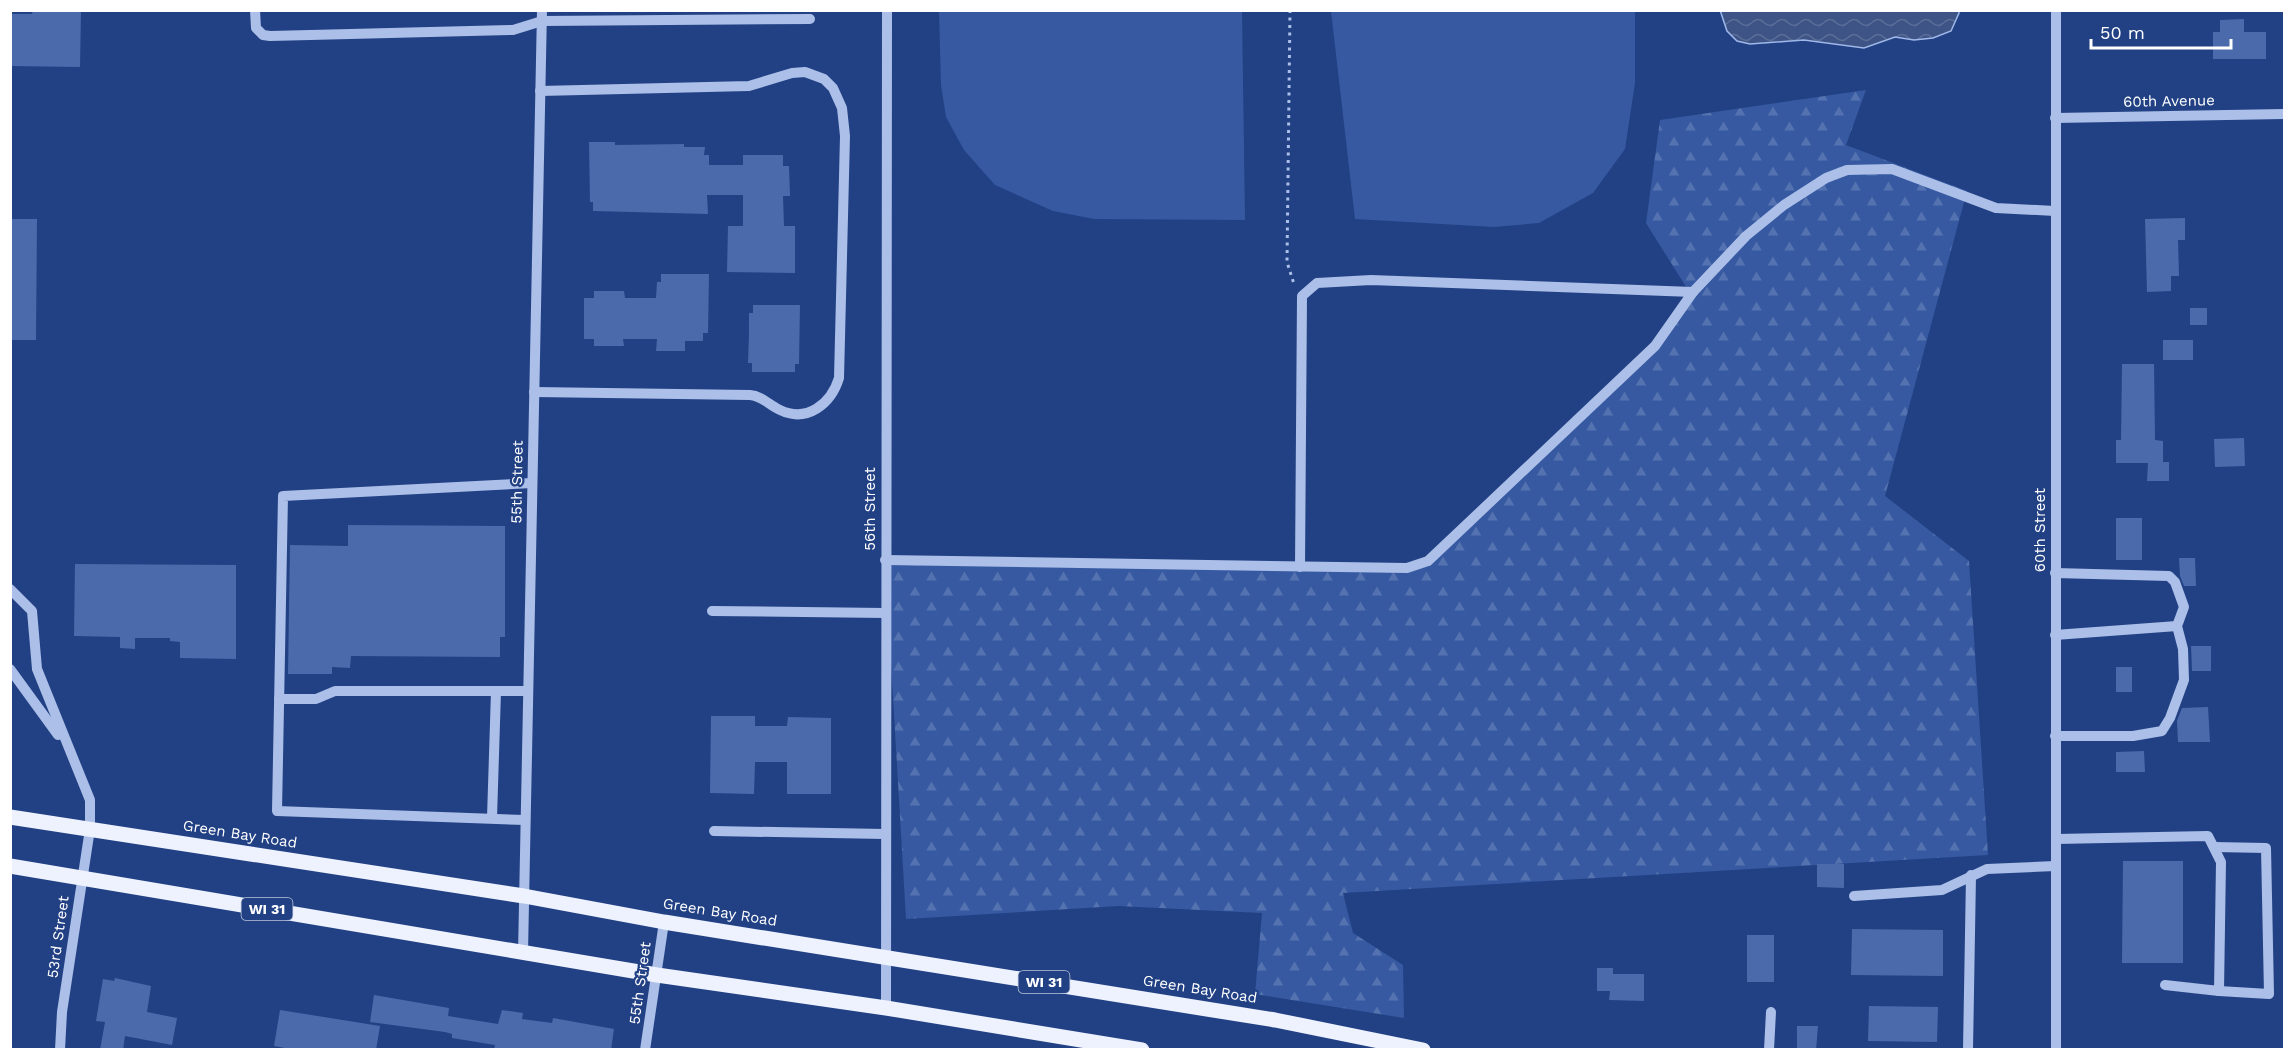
<svg xmlns="http://www.w3.org/2000/svg" width="2295" height="1060" font-family="'Work Sans',sans-serif">
	<defs>
		<pattern id="forest-firs" width="22" height="20" patternUnits="userSpaceOnUse" patternTransform="scale(1.5)"><rect width="22" height="20" fill="#3659a1"/><path d="M5 1l3.5 6h-7zM16 11l3.5 6h-7z" fill="#5472af"/></pattern>
		<pattern id="water-waves" width="16" height="10" patternUnits="userSpaceOnUse" patternTransform="scale(1.5)"><rect width="16" height="10" fill="#3e5486"/><path d="M0 5q4-4 8 0t8 0" fill="none" stroke="#5b6e98"/></pattern>
	</defs>
	<rect width="100%" height="100%" fill="#224184"/>
	<path fill="url(#forest-firs)" d="M1866 90 1846 145 1967 191 1885 496 1969 561 1988 855 1343 893 1353 933 1403 965 1404 1018 1255 994 1262 913 1118 906 906 919 885 560 1407 568 1428 562 1655 346 1688 290 1646 223 1660 120Z"/>
	<g fill="#3659a1">
		<path d="M939 11H1242L1245 220 1094 219 1053 211 995 185 964 150 946 117 941 85Z"/>
		<path d="M1331 11H1635V83L1625 149 1593 193 1539 223 1494 227 1355 219Z"/>
	</g>
	<path fill="url(#water-waves)" stroke="#9fb8e9" stroke-width="1.5" d="M1720 10H1959V13L1951 31 1933 38 1914 40 1895 37 1864 48 1804 40 1750 44 1737 41 1727 31Z"/>
	<g fill="#4b6aac">
		<path d="M33 10H81L80 67 10 66V14H32Z"/>
		<path d="M2244 19V32H2266V59H2213V32H2220V20Z"/>
		<path d="M589 142H615V145L684 144V147H705L704 155H709V165H743V155H783V166H789L790 196H783L784 226H795V273L727 272 728 226H743V195H707L708 214 593 211V202H590Z"/>
		<path d="M2185 218V240H2178L2179 276H2171V291L2147 292 2145 219Z"/>
		<path d="M10 219H37L36 340H10Z"/>
		<path d="M661 274H709L708 333H703V341H685V351H656L657 339H623L624 346H594V339H584V298H594V291H624L625 298H656L657 282H661Z"/>
		<path d="M753 305H800L799 364H795V372H752V363H748L749 335V313H753Z"/>
		<rect x="2190" y="308" width="17" height="17"/>
		<rect x="2163" y="340" width="30" height="20"/>
		<path d="M2122 364H2154L2155 440 2163 441V462H2169V481H2147L2148 463H2116V440H2121Z"/>
		<path d="M2244 438 2245 466 2215 467 2214 439Z"/>
		<rect x="2116" y="518" width="26" height="42"/>
		<path d="M348 525 505 526V637H500V657L351 656 350 668 332 667V674H288L290 545 348 546Z"/>
		<path d="M2179 558H2195L2196 586H2184L2180 576Z"/>
		<path d="M75 564 236 565V659L180 658V642L170 641V638H135V649L120 648V637L74 636Z"/>
		<path d="M2191 646H2211V671H2192Z"/>
		<rect x="2116" y="667" width="16" height="25"/>
		<path d="M2208 707 2210 742H2178L2177 721 2182 708Z"/>
		<path d="M711 716H755V726H787L788 717 831 718V794H787V762H755L754 794 710 793Z"/>
		<path d="M2144 751 2145 772H2116V752Z"/>
		<path d="M2123 861H2183V963H2122Z"/>
		<path d="M1817 864H1844V888L1817 887Z"/>
		<path d="M1852 929 1943 930V976L1851 975Z"/>
		<rect x="1747" y="935" width="27" height="47"/>
		<path d="M1597 968H1613V974H1644V1001L1609 1000 1610 991H1597Z"/>
		<path d="M115 978 151 986 147 1012 177 1018 172 1045 125 1036 123 1050H100L105 1022 96 1021 103 979 114 981Z"/>
		<path d="M374 995 449 1008 448 1016 498 1024 502 1010 523 1013 522 1019 552 1023 553 1018 614 1029 611 1050H494L495 1045 452 1038V1034L445 1032 370 1022Z"/>
		<path d="M1869 1006 1938 1007 1937 1042 1868 1041Z"/>
		<path d="M280 1010 380 1026 376 1050H296L274 1046Z"/>
		<path d="M1797 1026H1818L1816 1050H1797Z"/>
	</g>
	<g fill="none" stroke-linecap="round" stroke-linejoin="round">
		<path stroke="#abbfe8" stroke-width="3" stroke-dasharray="3 4.5" stroke-linecap="butt" d="M1290 10 1287 262 1294 284"/>
		<g stroke="#abbfe8" stroke-width="10">
			<path d="M255 10 256 28 263 35 270 36 513 30 542 21 810 19"/>
			<path d="M2055 118 2284 114"/>
			<path d="M534 392 750 395C762 396 769 405 780 410 807 423 831 404 839 378L845 136 842 108 833 88 824 79 805 72 792 73 749 86 540 91"/>
			<path d="M885 560 1407 568 1428 561 1655 346 1693 292 1746 236 1784 205 1826 178 1847 170 1892 169 1996 208 2055 211"/>
			<path d="M1300 567 1302 296 1317 283 1371 280 1693 292"/>
			<path d="M2055 573 2169 576 2175 582 2184 607 2177 626 2183 649 2184 680 2170 718 2162 731 2133 736H2055"/>
			<path d="M10 589 32 611 37 669 90 800V829L62 1012 60 1050"/>
			<path d="M712 611 885 613"/>
			<path d="M2055 635 2177 626"/>
			<path d="M10 669 58 735"/>
			<path d="M279 699H316L335 691H496"/>
			<path d="M492 818 496 691H527"/>
			<path d="M525 820 277 811 283 496 532 483"/>
			<path d="M714 831 885 834"/>
			<path d="M2056 839 2208 836 2221 862 2219 991 2165 985"/>
			<path d="M2214 847 2266 848 2269 994 2219 991"/>
			<path d="M1854 896 1942 890 1987 869 2055 866"/>
			<path d="M523 953 542 10"/>
			<path d="M886 1008 887 10"/>
			<path d="M645 1050 664 922"/>
			<path d="M1769 1050 1771 1012"/>
			<path d="M1968 1050 1971 875"/>
			<path d="M2056 1050V10"/>
		</g>
		<g stroke="#eef2fe" stroke-width="15">
			<path d="M10 817 524 896 664 922 1275 1020 1423 1050"/>
			<path d="M10 866 657 975 886 1008 1142 1050"/>
		</g>
	</g>
	<g text-anchor="middle" dominant-baseline="central" stroke-width="4.5" stroke-linejoin="round" paint-order="stroke">
		<g fill="#224184" stroke="#bdc6da" stroke-width="1.5">
			<rect x="241.5" y="898" width="51" height="22" rx="4.5"/>
			<rect x="1018.5" y="971" width="51" height="22" rx="4.5"/>
		</g>
		<g font-size="14" font-weight="bold" fill="#fff">
			<text x="267" y="909">WI 31</text>
			<text x="1044" y="982">WI 31</text>
		</g>
		<g font-size="15" fill="#fff" stroke="#224184">
			<text transform="translate(2169 101) rotate(-1)">60th Avenue</text>
			<text transform="translate(517 482) rotate(-89)">55th Street</text>
			<text transform="translate(870 509) rotate(-90)">56th Street</text>
			<text transform="translate(2040 530) rotate(-90)">60th Street</text>
			<text transform="translate(240 834) rotate(9)">Green Bay Road</text>
			<text transform="translate(720 912) rotate(9)">Green Bay Road</text>
			<text transform="translate(58 937) rotate(-82)">53rd Street</text>
			<text transform="translate(640 983) rotate(-82)">55th Street</text>
			<text transform="translate(1200 989) rotate(9)">Green Bay Road</text>
		</g>
	</g>
	<rect width="2295" height="1060" fill="none" stroke="#ffffff" stroke-width="24"/>
	<path d="M2091 39v9h140v-9" fill="none" stroke="#ffffff" stroke-width="3"/>
	<text x="2100" y="39" font-size="18" fill="#ffffff" stroke="#224184" stroke-width="4.5" paint-order="stroke">50 m</text>
</svg>
